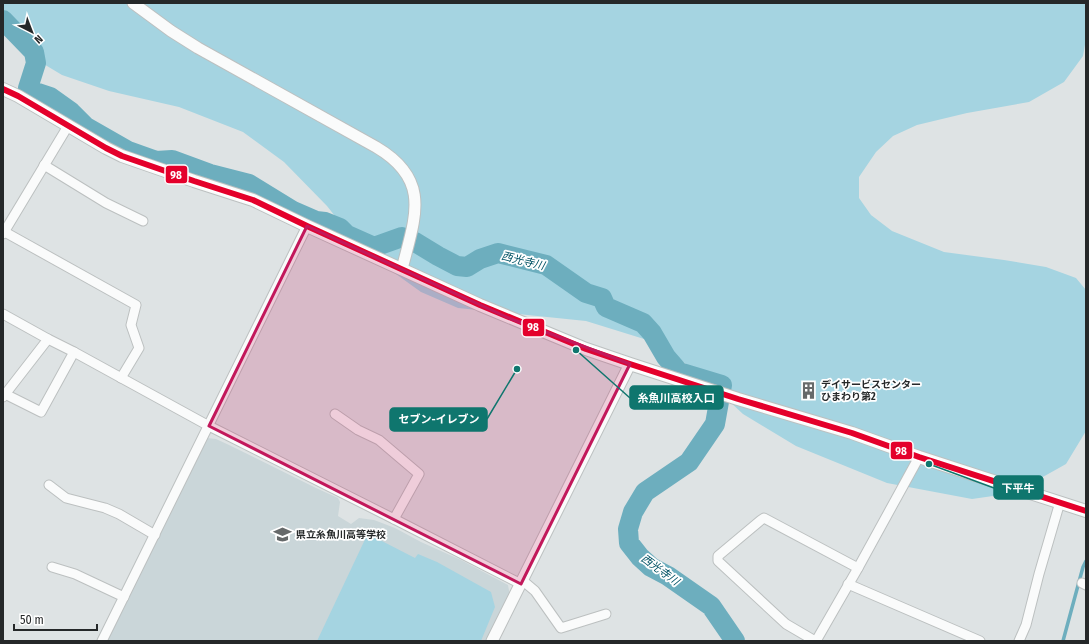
<svg xmlns="http://www.w3.org/2000/svg" width="1089" height="644" font-family="'Fira Sans Condensed','Noto Sans JP',sans-serif">
	<rect width="100%" height="100%" fill="#dee3e4"/>
	<path fill="#cad6d9" d="M207 438 216 439 229 445 316 488 338 498 340 502 338 516 351 524 359 518 374 520 395 528 421 542 461 560 508 585 510 596 487 641H105Z"/>
	<g fill="#a5d4e1">
		<path d="M3 3H1086V39L1083 56 1064 82 1029 102 967 113 917 125 893 136 876 152 859 177V198L871 215 892 231 944 252 1004 260 1046 267 1076 278 1086 290V431L1066 464 1014 493 972 499 887 483 796 446 743 414 700 374 657 343 586 321 458 308 421 292 361 249 327 206 284 162 243 132 179 107 109 91 62 75 32 57 3 34Z"/>
		<path d="M369 531 379 536 378 539 415 558 418 554 437 562 491 592 495 607 481 641H317Z"/>
	</g>
	<g fill="none" stroke-linecap="round" stroke-linejoin="round">
		<path stroke="#6daebe" stroke-width="3.5" d="M1063 641 1083 567 1086 561"/>
		<path stroke="#6daebe" stroke-width="20" d="M3 20 34 52 36 63 28 88 29 93H38L50 97 71 112 86 127 128 151 156 161 172 160 210 174 249 184 293 211 316 221 325 222 340 228 347 235 374 247 402 237 415 242 438 256 457 266 467 267 480 259 498 253 546 265 586 293 602 298 606 307 643 323 652 333 666 357 679 372 722 385 715 424 689 462 645 492 633 512 628 529 629 543 640 557 651 567 668 576 711 606 735 641"/>
		<defs>
			<g id="minor">
				<path d="M44 165 106 203 143 221"/>
				<path d="M3 231 136 305 131 325 139 348 121 378"/>
				<path d="M3 234 68 126"/>
				<path d="M3 314 48 339 74 352 209 426 394 519 521 584"/>
				<path d="M5 394 41 412 74 352"/>
				<path d="M3 397 48 339"/>
				<path d="M335 414 358 430 379 440 419 474 394 519"/>
				<path d="M49 485 66 498 105 508 119 514 155 535"/>
				<path d="M52 567 75 574 124 597"/>
				<path d="M522 580 535 591 561 628 606 614"/>
				<path d="M1082 583 1086 585"/>
				<path d="M848 584 980 641"/>
				<path d="M102 641 307 226"/>
				<path d="M815 641 786 624 718 561V556L761 520 764 518 858 568"/>
				<path d="M816 641 858 568 919 457"/>
				<path d="M1019 641 1026 625 1039 574 1060 502"/>
			</g>
			<g id="tertiary">
				<path d="M133 3 171 31 198 48 376 147C432 180 415 217 402 269"/>
				<path d="M492 641 630 364"/>
			</g>
			<path id="secondary" d="M3 89 18 96 106 148 122 156 194 181 253 200 307 226 480 305 586 349 630 364 738 399 852 433 919 457 1086 511"/>
		</defs>
		<use href="#minor" stroke="#bcc0c0" stroke-width="11"/>
		<use href="#tertiary" stroke="#bcc0c0" stroke-width="13"/>
		<use href="#secondary" stroke="#bcc0c0" stroke-width="14"/>
		<use href="#minor" stroke="#fafbfb" stroke-width="9"/>
		<use href="#tertiary" stroke="#fafbfb" stroke-width="11"/>
		<use href="#secondary" stroke="#fafbfb" stroke-width="12"/>
		<defs>
			<path id="bus-1" d="M3 89 18 96 106 148 122 156 194 181 253 200 307 226 480 305 586 349 630 364 738 399 852 433 919 457 1086 511"/>
		</defs>
		<use href="#bus-1" stroke="#fff" stroke-width="9"/>
		<use href="#bus-1" stroke="#e4002b" stroke-width="6"/>
	</g>
	<path fill="#c2185b" fill-opacity="0.2" stroke="#c2185b" stroke-width="3" stroke-linejoin="round" d="M307 226 509 318 630 364 521 584 209 426Z"/>
	<defs>
		<symbol id="building-bare" viewBox="-9 -9 18 18"><path d="M-4-6H4V6H1V3H-1V6H-4ZM-2.5-4.3h1.7v1.8h-1.7ZM.8-4.3h1.7v1.8H.8ZM-2.5-1h1.7V.8h-1.7ZM.8-1h1.7V.8H.8Z" fill="#66696a" stroke="#fff" stroke-width="2.5" paint-order="stroke"/></symbol>
		<symbol id="school-bare" viewBox="-9 -9 18 18"><path d="M0-5L7-2L0 1L-7-2ZM-4 1L0 2.5L4 1V4Q0 6-4 4Z" fill="#66696a" stroke="#fff" stroke-width="2.5" paint-order="stroke"/></symbol>
	</defs>
	<g fill-rule="evenodd">
		<use href="#building-bare" x="796" y="378" width="25" height="25"/>
		<use href="#school-bare" x="270" y="522" width="25" height="25"/>
	</g>
	<g text-anchor="middle" dominant-baseline="central" stroke-width="3.5" stroke-linejoin="round" paint-order="stroke">
		<g font-size="10" font-weight="bold" fill="#252829" stroke="#fff" text-anchor="start">
			<text x="821" y="385">デイサービスセンター<tspan x="821" dy="12">ひまわり第2</tspan></text>
			<text x="296" y="535">県立糸魚川高等学校</text>
		</g>
		<g font-size="11" font-style="italic" fill="#015264" stroke="#fff">
			<text transform="translate(523 261) rotate(14)">西光寺川</text>
			<text transform="translate(660 570) rotate(36)">西光寺川</text>
		</g>
	</g>
	<path fill="none" stroke="#0f766e" stroke-width="1.5" d="M576 350L630 398M517 369L487 419M929 464L994 488"/>
	<g fill="#0f766e" stroke="#fff" stroke-width="1.5">
		<circle cx="576" cy="350" r="4"/>
		<circle cx="517" cy="369" r="4"/>
		<circle cx="929" cy="464" r="4"/>
	</g>
	<g fill="#0f766e" stroke="#0f766e" stroke-width="1.5">
		<rect x="630" y="386" width="93" height="23" rx="4"/>
		<rect x="390" y="408" width="97" height="23" rx="4"/>
		<rect x="994" y="476" width="49" height="23" rx="4"/>
	</g>
	<g font-size="11" text-anchor="middle" font-weight="bold" fill="#fff">
		<text x="676" y="402">糸魚川高校入口</text>
		<text x="439" y="423">セブン-イレブン</text>
		<text x="1018" y="492">下平牛</text>
	</g>
	<g stroke="#fff" stroke-width="1.5">
		<rect x="165" y="165" width="23" height="19" rx="4" fill="#e4002b"/>
		<rect x="522" y="318" width="23" height="19" rx="4" fill="#e4002b"/>
		<rect x="890" y="441" width="23" height="19" rx="4" fill="#e4002b"/>
	</g>
	<g font-size="11" text-anchor="middle" font-weight="bold" fill="#fff">
		<text x="176" y="179">98</text>
		<text x="533" y="331">98</text>
		<text x="901" y="455">98</text>
	</g>
	<rect width="1089" height="644" fill="none" stroke="#252829" stroke-width="8"/>
	<g transform="translate(32 32) rotate(138)" stroke="#ffffff" stroke-width="3" paint-order="stroke">
	<path d="M0-3L7 15L0 10L-7 15Z" fill="#252829"/>
	<text y="-6" font-size="11" font-weight="bold" text-anchor="middle" fill="#252829">N</text>
	</g>
	<path d="M14 624v6h83v-6" fill="none" stroke="#252829" stroke-width="2"/>
	<text x="20" y="624" font-size="12" fill="#252829" stroke="#ffffff" stroke-width="3" paint-order="stroke">50 m</text>
</svg>
